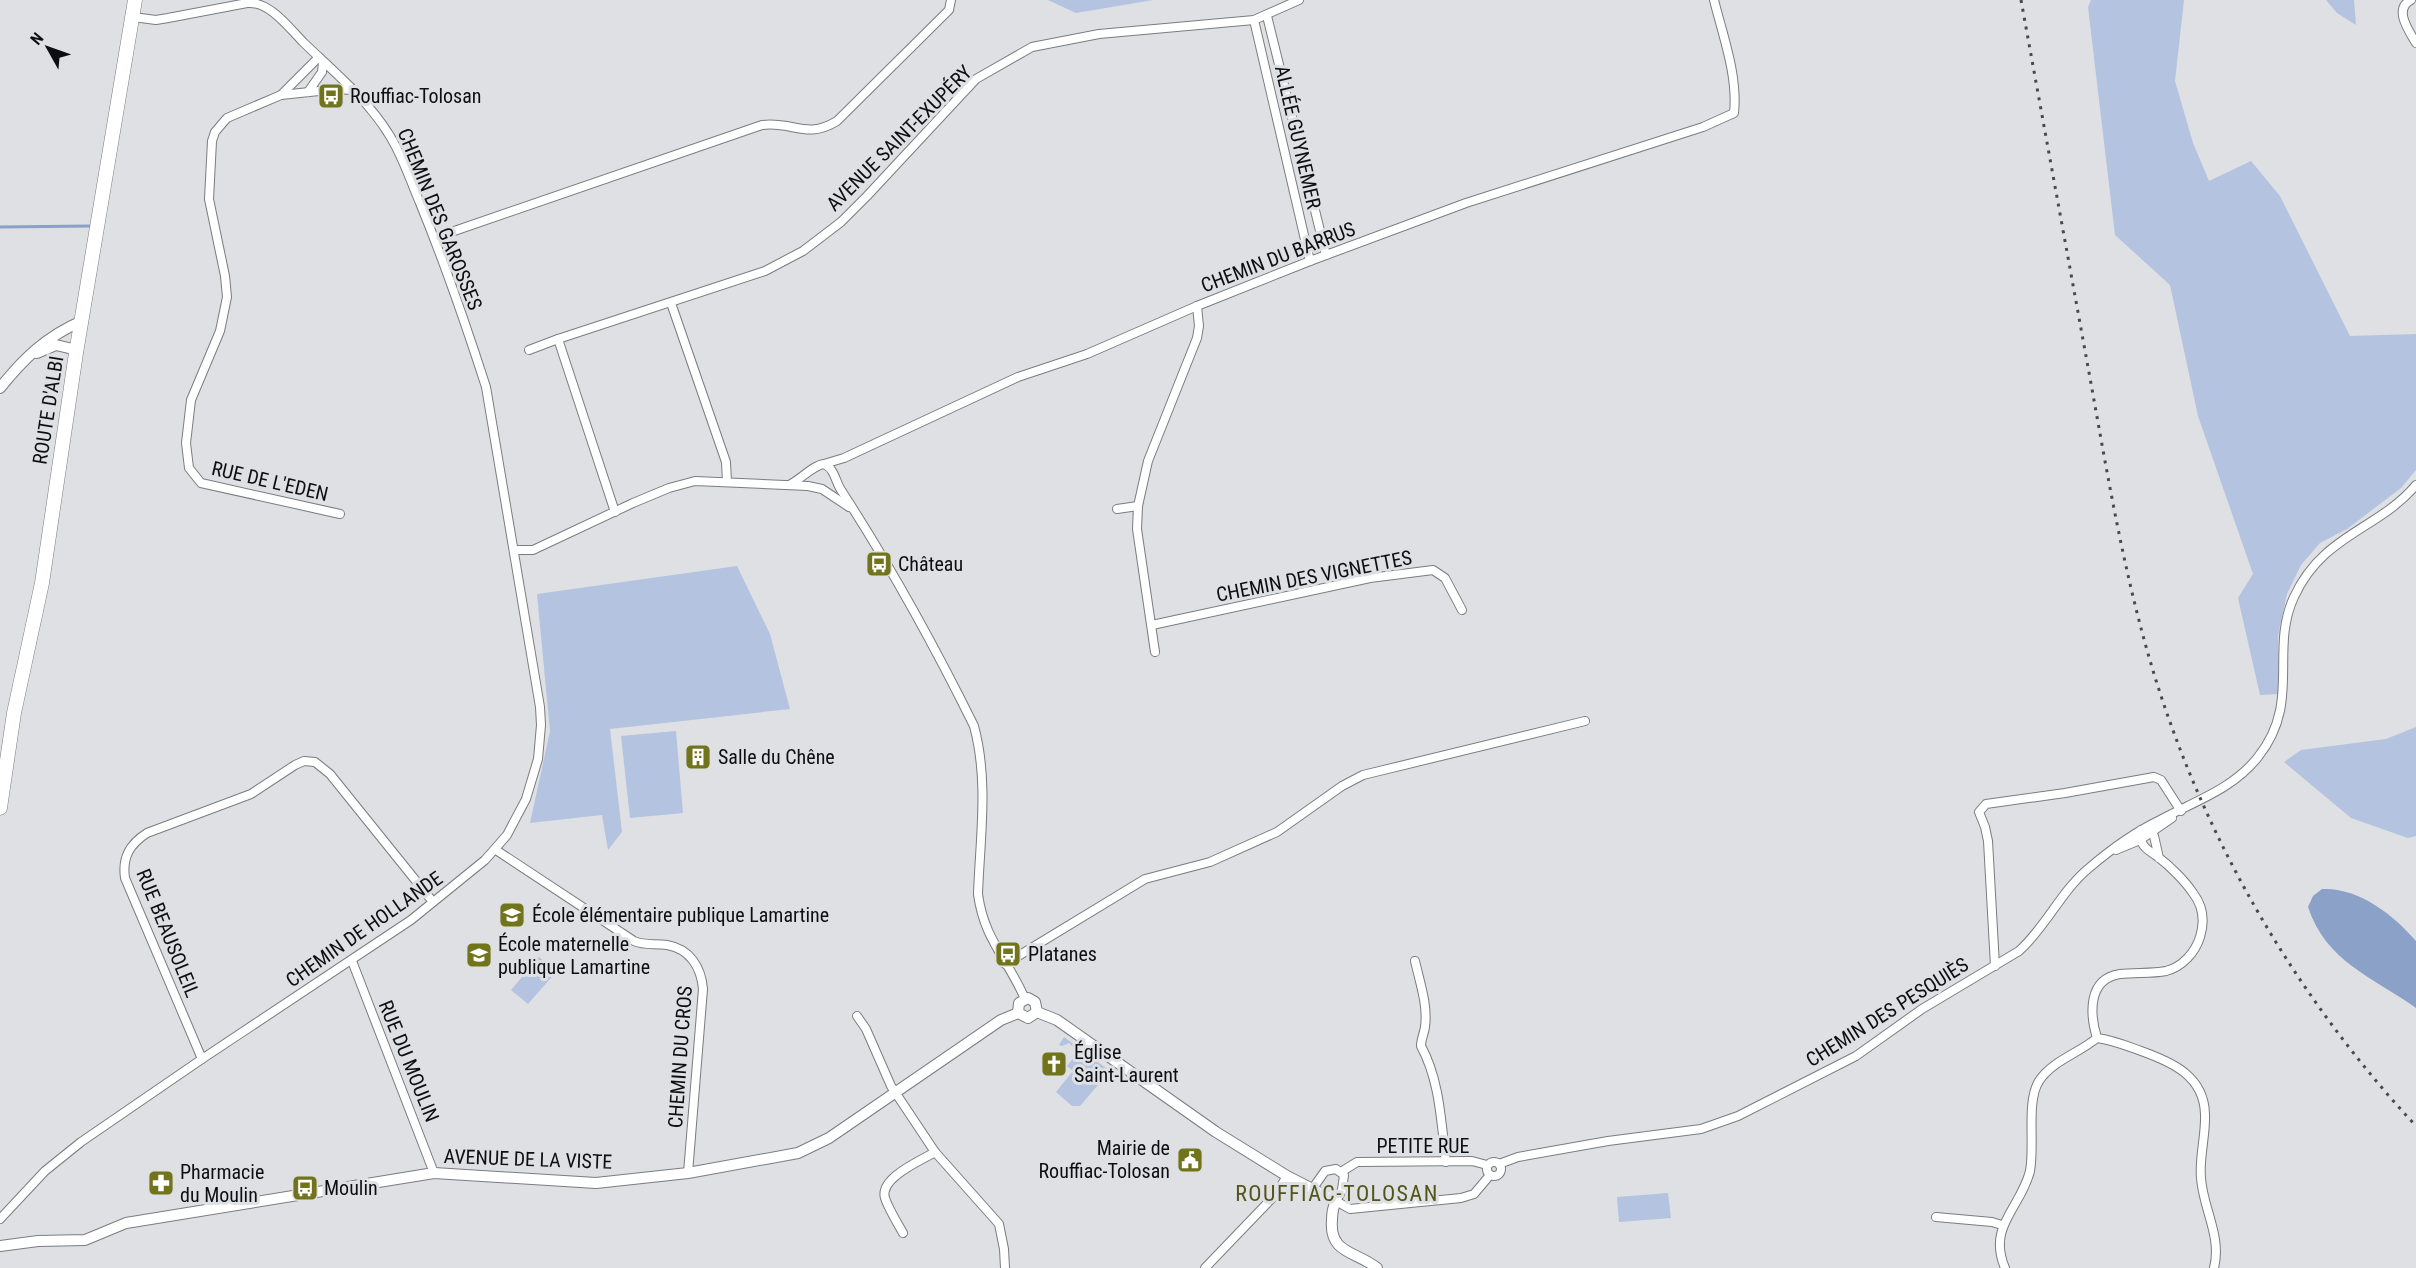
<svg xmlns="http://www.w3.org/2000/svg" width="2416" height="1268" font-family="'Roboto Condensed',sans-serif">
	<rect width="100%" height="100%" fill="#dee0e4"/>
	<g fill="#b3c3e0">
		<path d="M1048 0H1153L1076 13Z"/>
		<path d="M2091 0H2184L2175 81 2193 143 2209 181 2251 161 2280 196 2350 336 2416 334V470L2401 488 2347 529 2320 543 2301 565 2287 594 2278 635V694L2260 695 2238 598 2253 574 2198 416 2170 285 2115 235 2088 7Z"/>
		<path d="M2326 0H2354L2356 25 2337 13Z"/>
		<path d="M737 566 770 634 790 709 610 729 622 832 608 850 602 815 530 823 550 731 537 594Z"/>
		<path d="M2416 727V836L2408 838 2351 818 2284 762 2301 750 2386 739Z"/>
		<path d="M676 731 683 813 630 818 621 736Z"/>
		<path d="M539 957 556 972 528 1004 511 990Z"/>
		<path d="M1064 1037 1110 1071 1080 1106H1072L1056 1092 1073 1071 1067 1066 1078 1052 1069 1043 1062 1046 1059 1045Z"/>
		<path d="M1668 1193 1671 1218 1619 1222 1617 1197Z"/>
	</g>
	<path fill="#8ba1c7" d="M2322 889C2358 887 2394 915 2416 941V1008C2373 977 2326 962 2308 907L2313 896Z"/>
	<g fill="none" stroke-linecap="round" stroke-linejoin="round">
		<path stroke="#8ba1c7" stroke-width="3" d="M0 227 91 226"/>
		<defs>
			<g id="minor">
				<path d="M2411 0C2393 9 2409 31 2416 43"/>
				<path d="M1267 16 1326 255"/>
				<path d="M1254 20 1310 261"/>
				<path d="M308 92 322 72 323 62"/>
				<path d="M281 95 319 57"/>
				<path d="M434 238 762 125C794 121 806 140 837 121L949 10 951 0"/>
				<path d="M671 303 726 462 727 482"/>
				<path d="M529 350 558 339"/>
				<path d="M824 464 844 458 1018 377 1087 354 1197 306 1310 261 1466 203 1703 127 1734 113C1738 76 1723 36 1714 0"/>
				<path d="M791 484C802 478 814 465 824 464 835 469 835 481 841 490 889 564 935 647 974 726 989 782 980 837 978 894 984 940 1008 959 1025 999"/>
				<path d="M1138 506 1148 461 1197 338 1199 326 1197 306"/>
				<path d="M1117 509 1138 506 1137 529 1155 652"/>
				<path d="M615 512 558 339 765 271 803 251 841 222 867 196 976 79 1032 47 1099 34 1254 20 1299 0"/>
				<path d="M340 514 201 483 189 468 186 443 191 400 220 331 227 297 225 276 209 199 212 141 215 132 227 118 281 95 338 89 351 90"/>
				<path d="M514 550H533L633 503 669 488 695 481 808 486 822 489 849 507"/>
				<path d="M1152 625 1370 578 1433 570 1445 578 1462 610"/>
				<path d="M496 850 634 941C645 946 655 943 667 945 690 949 701 967 703 989L688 1173"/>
				<path d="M2116 850 2140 840 2172 818"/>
				<path d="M2159 858 2154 836 2152 833 2141 830 2140 840 2144 846C2148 851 2153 853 2158 857 2170 866 2185 881 2193 893 2203 906 2205 921 2200 937 2195 953 2182 967 2166 971 2151 974 2135 972 2120 974 2087 979 2090 1015 2097 1038 2113 1040 2127 1046 2141 1051 2172 1062 2204 1076 2205 1114 2206 1135 2199 1157 2201 1178 2203 1209 2222 1236 2214 1268"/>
				<path d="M352 961 434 1173"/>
				<path d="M1415 961C1420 983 1428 1005 1425 1027 1424 1034 1421 1039 1421 1046 1440 1081 1441 1122 1446 1162"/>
				<path d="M1005 964 1145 879 1210 862 1277 832 1342 786 1363 775 1585 721"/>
				<path d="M1995 966 1988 841 1985 827 1979 812 1986 804 2065 793 2154 777 2161 780 2181 811"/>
				<path d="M857 1016 866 1029 891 1086 935 1152 999 1224 1004 1249 1005 1268"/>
				<path d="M202 1059 125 878C122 857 130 844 147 833L251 794 295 765 304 761 315 762 330 774 433 902"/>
				<circle cx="1494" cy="1169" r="7"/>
				<path d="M1499 1164 1518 1157 1608 1141 1701 1129 1738 1116 1856 1056 1922 1009 2019 951C2046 927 2061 891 2089 868 2110 850 2135 832 2160 820 2195 801 2233 789 2258 757 2302 702 2269 651 2294 597 2323 534 2378 530 2416 485"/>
				<path d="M1341 1172 1357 1162 1472 1161 1487 1165"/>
				<path d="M1313 1188 1325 1171 1336 1169 1344 1175 1342 1190 1336 1201 1350 1209 1461 1198 1474 1194 1490 1175"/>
				<path d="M1936 1217 1992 1222 2002 1225"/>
				<path d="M0 1219 45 1171 81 1142 202 1059 411 920 485 860 507 835 526 799 538 759 541 725 540 707 486 387C466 325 445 264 420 203 410 180 402 154 388 133 367 99 333 71 304 43 289 28 270 1 247 3L168 18 156 20 133 17"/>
				<path d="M903 1233C897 1222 889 1210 885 1198 879 1178 920 1161 935 1152"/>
				<path d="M1205 1268 1276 1194 1287 1176"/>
				<path d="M2005 1268C1987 1226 2021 1208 2030 1171 2035 1145 2026 1101 2039 1081 2052 1061 2079 1053 2097 1038"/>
			</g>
			<g id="tertiary">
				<path d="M37 353 56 345 77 350"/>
				<path d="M0 388C24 358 47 336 82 321"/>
				<path d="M1037 1012 1057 1020 1216 1132 1287 1176 1336 1201C1333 1207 1332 1213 1332 1220 1329 1254 1356 1251 1377 1268"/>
				<path d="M1018 1013 1019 1003 1028 998 1035 1002 1037 1012"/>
				<path d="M1018 1013 1028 1018 1037 1012"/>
				<path d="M0 1246 38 1241 85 1240 126 1223 434 1173 596 1183 688 1173 798 1153 829 1138 1001 1020 1018 1013"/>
			</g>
			<path id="primary" d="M0 808 14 713 42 583 76 353 135 0"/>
		</defs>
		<use href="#minor" stroke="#7a7c7f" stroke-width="10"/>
		<use href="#tertiary" stroke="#7a7c7f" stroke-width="12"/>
		<use href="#primary" stroke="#7a7c7f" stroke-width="15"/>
		<use href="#minor" stroke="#fff" stroke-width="8"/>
		<use href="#tertiary" stroke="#fff" stroke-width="10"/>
		<use href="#primary" stroke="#fff" stroke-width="14"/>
		<path stroke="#48494b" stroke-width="3" stroke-dasharray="3 6" stroke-linecap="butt" d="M2021 0C2044 126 2067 252 2090 378 2111 494 2130 611 2170 722 2223 871 2308 1010 2416 1126"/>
	</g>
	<defs>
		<symbol id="bus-square" viewBox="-11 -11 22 22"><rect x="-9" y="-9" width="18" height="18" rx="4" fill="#71741b" stroke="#dee0e4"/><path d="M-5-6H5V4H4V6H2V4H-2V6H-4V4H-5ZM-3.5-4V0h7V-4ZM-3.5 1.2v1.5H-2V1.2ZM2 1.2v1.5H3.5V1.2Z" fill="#fff"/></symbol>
		<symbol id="building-square" viewBox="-11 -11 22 22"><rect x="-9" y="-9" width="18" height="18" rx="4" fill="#71741b" stroke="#dee0e4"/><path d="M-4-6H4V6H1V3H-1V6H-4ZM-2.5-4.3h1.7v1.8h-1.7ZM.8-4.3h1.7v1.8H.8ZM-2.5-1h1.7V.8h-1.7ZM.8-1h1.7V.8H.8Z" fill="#fff"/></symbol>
		<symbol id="school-square" viewBox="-11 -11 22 22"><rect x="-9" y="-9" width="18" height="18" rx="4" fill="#71741b" stroke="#dee0e4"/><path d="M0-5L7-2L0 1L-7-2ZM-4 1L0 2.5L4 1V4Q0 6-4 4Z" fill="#fff"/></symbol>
		<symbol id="church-square" viewBox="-11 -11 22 22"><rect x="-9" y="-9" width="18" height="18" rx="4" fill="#71741b" stroke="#dee0e4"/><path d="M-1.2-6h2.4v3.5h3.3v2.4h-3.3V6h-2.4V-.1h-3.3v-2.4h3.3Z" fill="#fff"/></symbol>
		<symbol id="civic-square" viewBox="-11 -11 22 22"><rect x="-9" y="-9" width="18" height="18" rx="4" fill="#71741b" stroke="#dee0e4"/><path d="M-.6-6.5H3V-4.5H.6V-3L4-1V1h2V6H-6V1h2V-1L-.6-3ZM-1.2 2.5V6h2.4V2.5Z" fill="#fff"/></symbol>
		<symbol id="pharmacy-square" viewBox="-11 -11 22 22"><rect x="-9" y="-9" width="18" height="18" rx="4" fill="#71741b" stroke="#dee0e4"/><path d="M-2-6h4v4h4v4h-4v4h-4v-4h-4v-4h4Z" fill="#fff"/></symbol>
	</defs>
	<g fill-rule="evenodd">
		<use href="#bus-square" x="316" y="81" width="30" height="30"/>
		<use href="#bus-square" x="864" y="549" width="30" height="30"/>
		<use href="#building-square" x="683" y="742" width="30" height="30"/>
		<use href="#school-square" x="497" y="900" width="30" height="30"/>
		<use href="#bus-square" x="993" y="939" width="30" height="30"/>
		<use href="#school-square" x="464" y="940" width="30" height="30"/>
		<use href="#church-square" x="1039" y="1049" width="30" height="30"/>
		<use href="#civic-square" x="1175" y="1145" width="30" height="30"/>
		<use href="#pharmacy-square" x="146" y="1168" width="30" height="30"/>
		<use href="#bus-square" x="290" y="1173" width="30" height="30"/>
	</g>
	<g text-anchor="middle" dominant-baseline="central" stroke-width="6" stroke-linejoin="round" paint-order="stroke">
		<g font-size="20" fill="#0d0e0f" stroke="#dee0e4" text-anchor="start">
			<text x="350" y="96">Rouffiac-Tolosan</text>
			<text x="898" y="564">Château</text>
			<text x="718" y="757">Salle du Chêne</text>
			<text x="532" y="915">École élémentaire publique Lamartine</text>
			<text x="498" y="944">École maternelle<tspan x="498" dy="23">publique Lamartine</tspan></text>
			<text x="1028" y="954">Platanes</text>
			<text x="1074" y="1052">Église<tspan x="1074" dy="23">Saint-Laurent</tspan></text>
			<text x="1170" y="1148" text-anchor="end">Mairie de<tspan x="1170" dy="23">Rouffiac-Tolosan</tspan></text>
			<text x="180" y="1172">Pharmacie<tspan x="180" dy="23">du Moulin</tspan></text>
			<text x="324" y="1188">Moulin</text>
		</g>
		<g font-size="20" fill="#0d0e0f" stroke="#dee0e4">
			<text transform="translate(1298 137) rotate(77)">ALLÉE GUYNEMER</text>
			<text transform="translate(899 138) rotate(-45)">AVENUE SAINT-EXUPÉRY</text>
			<text transform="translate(440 219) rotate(68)">CHEMIN DES GAROSSES</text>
			<text transform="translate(1278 257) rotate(-21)">CHEMIN DU BARRUS</text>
			<text transform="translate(48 410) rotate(-81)">ROUTE D'ALBI</text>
			<text transform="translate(270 481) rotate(13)">RUE DE L'EDEN</text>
			<text transform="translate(1314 576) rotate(-11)">CHEMIN DES VIGNETTES</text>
			<text transform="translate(364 929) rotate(-35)">CHEMIN DE HOLLANDE</text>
			<text transform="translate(168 933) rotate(68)">RUE BEAUSOLEIL</text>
			<text transform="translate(1887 1012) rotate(-32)">CHEMIN DES PESQUIÈS</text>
			<text transform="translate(680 1057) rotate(-86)">CHEMIN DU CROS</text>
			<text transform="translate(409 1061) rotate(68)">RUE DU MOULIN</text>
			<text x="1423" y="1146">PETITE RUE</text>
			<text transform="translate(528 1159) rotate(2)">AVENUE DE LA VISTE</text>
		</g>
		<g font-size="22" letter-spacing="1.5" fill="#525419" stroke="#dee0e4">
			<text x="1337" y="1193">ROUFFIAC-TOLOSAN</text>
		</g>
	</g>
	<g transform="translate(48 48) rotate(310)" stroke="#dee0e4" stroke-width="4.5" paint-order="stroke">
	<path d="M0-4.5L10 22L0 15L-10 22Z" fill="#0d0e0f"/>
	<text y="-9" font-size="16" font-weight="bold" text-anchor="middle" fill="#0d0e0f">N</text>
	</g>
</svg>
